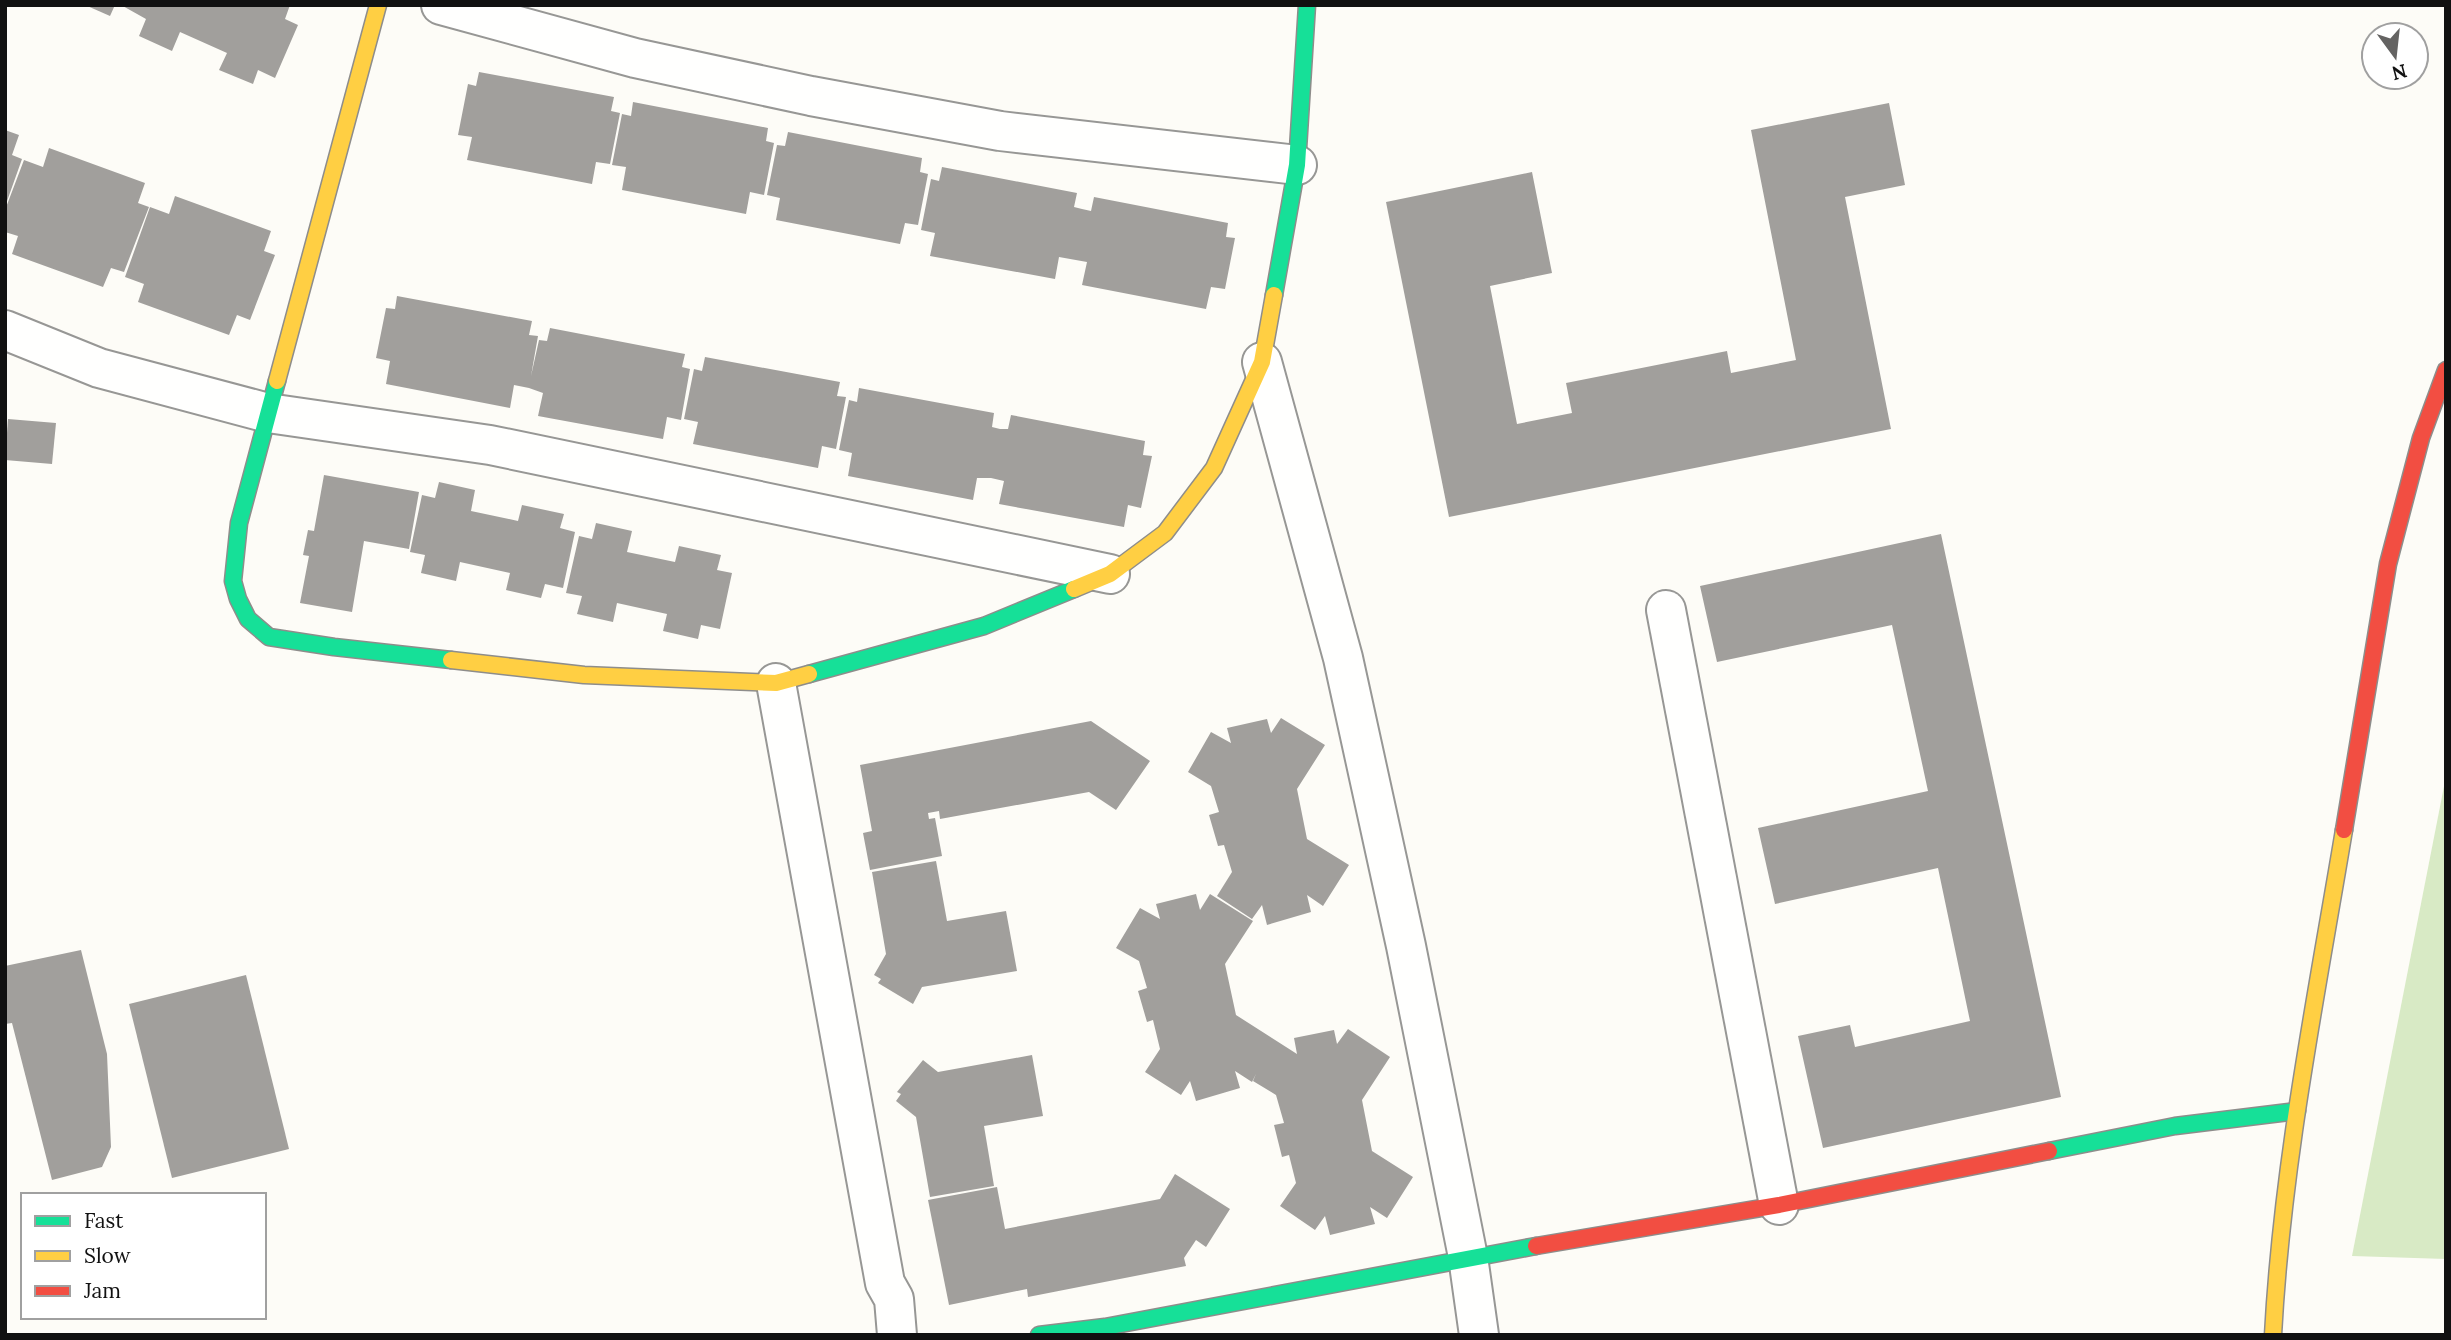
<svg xmlns="http://www.w3.org/2000/svg" width="2451" height="1340" font-family="Lora,serif">
	<rect width="100%" height="100%" fill="#fdfcf7"/>
	<path fill="#d8eac5" d="M2446 776V1259L2352 1256Z"/>
	<g fill="#a19f9c">
		<path d="M85 5H115L110 16Z"/>
		<path d="M121 5H290L285 19 298 25 275 78 258 70 253 84 219 70 227 53 180 32 172 51 139 36 146 19Z"/>
		<path d="M479 72 614 97 611 111 620 113 610 164 596 162 592 184 467 160 472 137 458 135 468 84 476 86Z"/>
		<path d="M633 102 768 128 766 141 774 143 764 195 750 192 746 214 622 190 626 167 612 165 622 114 631 116Z"/>
		<path d="M1889 103 1905 185 1845 197 1891 429 1449 517 1386 202 1532 172 1552 273 1490 286 1517 424 1572 413 1566 383 1727 351 1731 373 1796 360 1751 130Z"/>
		<path d="M5 130 19 135 12 155 22 159 6 204Z"/>
		<path d="M788 132 922 158 920 172 928 174 918 225 905 223 900 244 776 220 780 198 767 195 777 145 785 146Z"/>
		<path d="M49 148 145 183 138 203 149 207 124 272 111 268 103 287 12 254 18 236 5 232V210L24 160 43 167Z"/>
		<path d="M942 167 1077 193 1074 207 1082 209 1091 211 1094 197 1228 223 1226 237 1235 238 1225 289 1211 287 1206 309 1082 285 1087 262 1059 257 1055 279 930 256 935 233 921 230 931 179 939 181Z"/>
		<path d="M175 196 271 231 264 251 275 255 250 320 237 315 229 335 138 302 144 284 125 277 150 207 169 214Z"/>
		<path d="M397 296 532 321 529 335 538 336 531 376 539 340 547 341 550 328 685 354 682 367 690 369 681 420 667 417 663 439 538 416 543 393 529 388 514 385 510 408 386 384 390 361 376 358 386 308 395 309Z"/>
		<path d="M705 357 840 382 837 396 846 397 836 449 822 446 818 468 693 444 698 422 684 419 694 369 702 371Z"/>
		<path d="M859 388 994 413 992 427 1000 429H1008L1011 415 1145 441 1143 455 1152 456 1141 508 1128 505 1124 527 999 504 1004 481 991 478H977L973 500 848 476 852 453 839 450 849 400 857 402Z"/>
		<path d="M8 419 56 423 52 464 5 460Z"/>
		<path d="M324 475 419 492 409 549 364 541 352 612 300 603 309 556 303 555 308 530 314 531Z"/>
		<path d="M439 482 475 490 471 511 518 521 522 505 564 514 560 528 575 532 563 588 545 584 541 598 506 590 510 573 460 562 456 581 421 573 425 555 410 552 422 495 435 498Z"/>
		<path d="M596 523 632 531 627 552 675 562 679 546 721 555 717 570 732 573 720 629 701 625 698 639 663 631 667 614 617 603 613 622 577 614 582 596 566 593 579 536 592 539Z"/>
		<path d="M1941 534 2061 1097 1823 1148 1798 1036 1850 1025 1855 1047 1970 1021 1938 868 1775 904 1758 828 1928 791 1892 625 1717 662 1700 586Z"/>
		<path d="M1281 718 1325 745 1297 789 1307 839 1349 865 1323 906 1307 895 1311 912 1267 925 1262 905 1252 919 1217 896 1232 872 1224 845 1218 846 1209 815 1219 812 1211 786 1188 772 1211 732 1231 743 1227 728 1267 719 1271 733Z"/>
		<path d="M1091 721 1150 761 1116 810 1089 792 940 819 939 811 928 813 929 819 935 818 942 856 870 870 863 833 872 831 860 765Z"/>
		<path d="M936 861 947 921 1006 911 1017 971 922 987 913 1004 878 983 881 979 874 975 886 954 872 872Z"/>
		<path d="M1196 894 1200 910 1210 894 1253 921 1225 964 1236 1015 1297 1054 1294 1038 1334 1030 1337 1044 1348 1029 1390 1057 1362 1100 1372 1151 1413 1177 1387 1218 1370 1207 1375 1224 1330 1235 1325 1216 1315 1230 1280 1206 1296 1183 1289 1155 1282 1157 1274 1125 1284 1123 1276 1095 1253 1081 1256 1074 1252 1082 1235 1071 1240 1088 1196 1101 1190 1081 1181 1095 1145 1072 1160 1049 1153 1020 1147 1022 1138 991 1147 988 1139 961 1116 948 1140 908 1160 919 1156 904Z"/>
		<path d="M81 950 107 1054 111 1147 102 1167 52 1180 12 1023 5 1024V966Z"/>
		<path d="M246 975 289 1149 172 1178 129 1004Z"/>
		<path d="M1032 1055 1043 1116 984 1126 994 1186 930 1197 916 1117 896 1101 901 1094 897 1092 923 1060 938 1072Z"/>
		<path d="M1175 1174 1230 1209 1206 1247 1196 1240 1184 1258 1186 1266 1028 1297 1027 1289 949 1305 928 1200 997 1187 1005 1229 1160 1199Z"/>
	</g>
	<g fill="none" stroke-linecap="round" stroke-linejoin="round">
		<defs>
			<g id="street">
				<path d="M441 5 635 58 811 96 1000 131 1297 165"/>
				<path d="M5 330 99 368 268 413 490 445 1110 574"/>
				<path d="M1262 362 1343 658 1406 946 1468 1257 1479 1335"/>
				<path d="M1666 610 1779 1205"/>
				<path d="M776 683 885 1283 894 1299 897 1335"/>
			</g>
			<g id="fast">
				<path d="M1274 295 1297 165 1307 5"/>
				<path d="M277 381 239 523 233 581 238 599 248 619 269 637 334 647 451 660"/>
				<path d="M809 674 984 626 1074 589"/>
				<path d="M2049 1151 2175 1126 2297 1111"/>
				<path d="M1039 1335 1105 1327 1536 1246"/>
			</g>
			<g id="slow">
				<path d="M277 381 378 5"/>
				<path d="M1074 589 1110 574 1165 533 1214 468 1262 362 1274 295"/>
				<path d="M451 660 584 675 776 683 809 674"/>
				<path d="M2273 1335C2282 1165 2316 998 2344 830"/>
			</g>
			<g id="jam">
				<path d="M2344 830 2388 564 2421 438 2446 370"/>
				<path d="M1536 1246 1779 1205 2049 1151"/>
			</g>
		</defs>
		<use href="#street" stroke="#979795" stroke-width="42"/>
		<use href="#fast" stroke="#8e8d8b" stroke-width="19"/>
		<use href="#slow" stroke="#8e8d8b" stroke-width="19"/>
		<use href="#jam" stroke="#8e8d8b" stroke-width="19"/>
		<use href="#street" stroke="#fffffe" stroke-width="38"/>
		<use href="#fast" stroke="#16e098" stroke-width="16"/>
		<use href="#slow" stroke="#ffcf43" stroke-width="16"/>
		<use href="#jam" stroke="#f24e42" stroke-width="16"/>
	</g>
	<rect width="2451" height="1340" fill="none" stroke="#111111" stroke-width="14"/>
	<rect x="21" y="1193" width="245" height="126" fill="#ffffff" stroke="#a0a0a0" stroke-width="2"/>
	<rect x="35" y="1216" width="35" height="10" fill="#16e098" stroke="#a0a0a0" stroke-width="2"/>
	<text x="84" y="1228" font-size="21" fill="#111111">Fast</text>
	<rect x="35" y="1251" width="35" height="10" fill="#ffcf43" stroke="#a0a0a0" stroke-width="2"/>
	<text x="84" y="1263" font-size="21" fill="#111111">Slow</text>
	<rect x="35" y="1286" width="35" height="10" fill="#f24e42" stroke="#a0a0a0" stroke-width="2"/>
	<text x="84" y="1298" font-size="21" fill="#111111">Jam</text>
	<g transform="translate(2395 56) rotate(165)"><circle r="33" fill="#ffffff" stroke="#a0a0a0" stroke-width="2"/>
	<path d="M0-5L12 26L0 18L-12 26Z" fill="#646362"/>
	<text y="-10" font-size="19" font-weight="bold" text-anchor="middle" fill="#111111">N</text>
	</g>
</svg>
